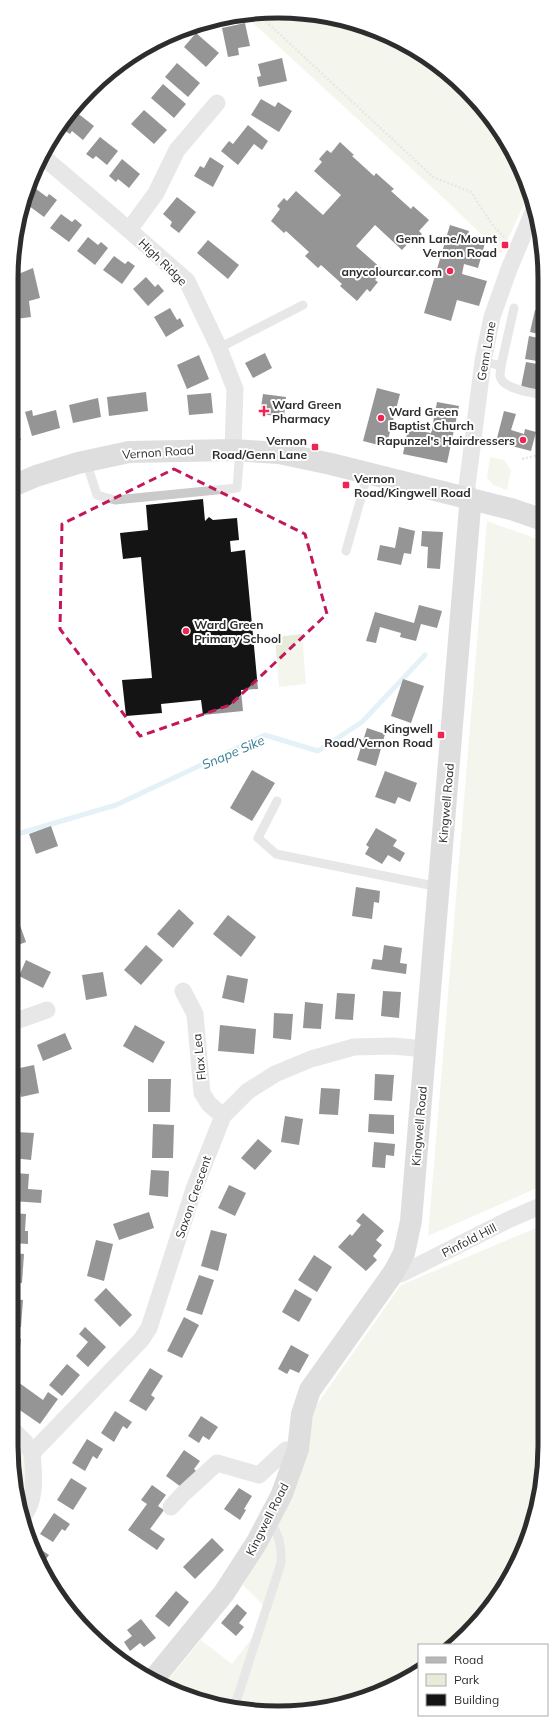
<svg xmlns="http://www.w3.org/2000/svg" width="556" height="1724" font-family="Mulish,sans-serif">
	<rect width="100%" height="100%" fill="#fff"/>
	<g fill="#e6ecd9">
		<path d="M278 11 330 16 411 47 467 89 518 160 528 196 501 254 450 204 243 14Z"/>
		<path d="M490 457 504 460 511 470 507 490 493 485 487 478Z"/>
		<path d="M487 521 543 541 544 1185 428 1236Z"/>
		<path d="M302 634 306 684 279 687 275 637Z"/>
		<path d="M545 1224V1446L540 1498 525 1548 500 1594 452 1645H419V1671L396 1686 347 1704 296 1712 243 1711 163 1686 201 1640 232 1664 271 1613 243 1585 298 1483 315 1407 401 1285Z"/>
		<path d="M11 1439 28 1456V1491L19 1507 16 1498Z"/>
	</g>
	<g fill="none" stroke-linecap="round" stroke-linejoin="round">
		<path stroke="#c4e3ed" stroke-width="5" d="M14 835 116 805 265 735 318 751 362 722 425 655"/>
	</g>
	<g fill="#141414">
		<path d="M245 23 250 46 238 48 239 55 228 57 222 28Z"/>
		<path d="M196 33 219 53 206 67 184 47Z"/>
		<path d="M282 58 287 81 259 87 257 77 261 76 258 64Z"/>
		<path d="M177 63 200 83 188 97 165 77Z"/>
		<path d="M163 84 186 104 174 118 151 98Z"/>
		<path d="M261 99 275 107 278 102 292 111 279 132 251 115Z"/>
		<path d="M144 110 167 130 154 144 131 124Z"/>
		<path d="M76 112 94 126 83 140 72 131 70 134 62 129Z"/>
		<path d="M248 125 268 141 262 150 254 144 238 165 221 151 229 141 233 144Z"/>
		<path d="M100 137 118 151 107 165 96 156 93 159 86 154Z"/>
		<path d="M340 142 354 155 352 156 374 176 376 173 394 189 391 191 411 209 413 206 429 220 419 231 422 234 413 244 410 241 402 250 375 225 356 246 383 270 375 280 378 282 370 292 367 289 357 301 340 286 342 284 321 265 318 268 305 256 309 252 286 231 284 233 271 221 280 209 277 206 284 198 287 201 296 191 323 215 341 195 314 171 322 162 319 159 327 150 331 153Z"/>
		<path d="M210 157 224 166 213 187 194 176 200 166 204 168Z"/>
		<path d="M122 159 140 174 129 188 118 179 116 182 109 176Z"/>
		<path d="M36 189 47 197 49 194 57 200 44 217 25 203Z"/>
		<path d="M177 197 196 212 179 233 170 226 172 222 163 214Z"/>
		<path d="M61 214 72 222 75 219 82 225 69 242 50 228Z"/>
		<path d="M450 225 469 231 467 238 485 243 478 268 464 264 462 274 487 281 479 306 457 300 451 321 424 313Z"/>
		<path d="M88 237 98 245 101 242 108 248 95 265 77 251Z"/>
		<path d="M208 240 239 265 228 279 197 253Z"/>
		<path d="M114 256 125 264 128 261 135 266 122 284 103 270Z"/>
		<path d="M33 268 40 298 29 301 31 317 16 319V275Z"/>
		<path d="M146 277 155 287 158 284 164 291 148 306 133 289Z"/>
		<path d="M543 278V296L536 293Z"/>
		<path d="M170 308 177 320 180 318 184 326 166 337 154 317Z"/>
		<path d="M535 310 543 312V335L530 332Z"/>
		<path d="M529 336 543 339V362L525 359Z"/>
		<path d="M265 353 272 368 253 378 245 363Z"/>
		<path d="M199 355 209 379 187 389 177 365Z"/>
		<path d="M526 362 543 365 539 391 521 387Z"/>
		<path d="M377 388 400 394 386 447 363 441Z"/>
		<path d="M146 392 148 411 109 416 107 397Z"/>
		<path d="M211 393 213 413 189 415 187 395Z"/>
		<path d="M263 394 286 397 284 417 260 414Z"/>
		<path d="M98 398 101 417 73 423 69 405Z"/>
		<path d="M437 402 459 406 447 463 403 454 408 429 431 433Z"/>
		<path d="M32 410 33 416 56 410 60 428 32 436 25 412Z"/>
		<path d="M504 411 516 414 511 430 524 434 525 429 536 432 531 451 496 442Z"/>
		<path d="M541 417 543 418V436L537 434Z"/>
		<path d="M15 425 21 440 15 442Z"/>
		<path d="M203 499 205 521 209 517 213 520 237 518 239 540 230 541 231 552 245 550 258 689 241 690 243 711 203 715 201 700 161 704 162 713 126 716 122 680 152 678 141 557 123 559 120 533 148 530 146 505Z"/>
		<path d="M399 527 415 531 411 554 404 553 401 565 377 560 380 545 395 548Z"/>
		<path d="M422 531 443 532 440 569 427 568 428 547 421 546Z"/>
		<path d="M419 605 442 611 437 628 421 624 416 641 400 637 401 633 380 627 376 643 366 641 375 612 414 623Z"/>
		<path d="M403 679 424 686 411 723 391 716Z"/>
		<path d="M367 728 385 734 376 766 357 760Z"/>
		<path d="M252 770 275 783 252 821 230 808Z"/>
		<path d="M385 771 417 783 410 802 398 797 395 804 375 797Z"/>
		<path d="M51 826 58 846 36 854 29 834Z"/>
		<path d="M376 828 397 840 393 846 405 853 400 862 388 855 382 864 365 854 369 847 366 845Z"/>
		<path d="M356 887 380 891 379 903 374 902 372 919 352 916Z"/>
		<path d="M179 909 194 923 173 948 157 934Z"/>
		<path d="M228 915 256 937 241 957 213 934Z"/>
		<path d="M17 917 26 942 13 947V918Z"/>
		<path d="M146 945 163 960 141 985 124 970Z"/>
		<path d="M384 945 402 948 400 963 407 964 406 974 371 969 373 959 382 960Z"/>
		<path d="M26 960 51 972 43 988 19 976Z"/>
		<path d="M103 972 107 996 86 1000 82 975Z"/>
		<path d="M227 975 248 979 244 1003 222 998Z"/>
		<path d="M383 991 401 992 399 1018 381 1016Z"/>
		<path d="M337 993 355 994 353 1020 335 1019Z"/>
		<path d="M305 1002 323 1004 321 1029 303 1028Z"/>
		<path d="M274 1013 293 1014 291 1040 273 1038Z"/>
		<path d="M135 1025 165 1042 153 1063 123 1046Z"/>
		<path d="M220 1025 256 1029 254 1054 218 1051Z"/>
		<path d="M65 1033 72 1049 43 1061 37 1045Z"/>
		<path d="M34 1065 39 1093 21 1097 15 1069Z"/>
		<path d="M375 1074 394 1075 392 1101 374 1100Z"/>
		<path d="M148 1079H171L170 1112H148Z"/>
		<path d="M321 1088 340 1089 338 1115 319 1114Z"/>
		<path d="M369 1114 394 1115V1134L368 1132Z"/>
		<path d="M285 1116 303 1119 299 1145 281 1142Z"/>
		<path d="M153 1124 174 1125 173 1158H152Z"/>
		<path d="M16 1132 34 1133 31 1160 13 1158Z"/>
		<path d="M258 1139 272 1151 255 1170 241 1158Z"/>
		<path d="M374 1142 395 1144 394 1156 386 1155 385 1168 372 1167Z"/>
		<path d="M151 1170 169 1171 168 1197 149 1195Z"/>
		<path d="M14 1173 29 1174 28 1189 42 1190 41 1203 12 1201Z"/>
		<path d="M229 1185 246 1193 235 1216 218 1208Z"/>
		<path d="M149 1212 154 1228 119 1240 113 1224Z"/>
		<path d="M12 1213 26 1214 25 1231H28V1244L12 1243Z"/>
		<path d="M363 1213 384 1231 376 1240 382 1245 373 1256 377 1260 366 1271 338 1247 350 1234 352 1236 361 1225 356 1221Z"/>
		<path d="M211 1230 227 1234 218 1271 201 1266Z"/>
		<path d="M96 1240 113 1244 104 1281 87 1276Z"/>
		<path d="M12 1253 24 1254 22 1283 12 1282Z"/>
		<path d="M314 1255 332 1267 317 1292 298 1280Z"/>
		<path d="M199 1275 214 1280 202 1315 186 1310Z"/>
		<path d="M106 1288 132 1315 120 1327 94 1300Z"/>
		<path d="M295 1289 312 1299 299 1322 282 1312Z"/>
		<path d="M12 1299 23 1300 21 1327H12Z"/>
		<path d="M184 1317 199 1325 182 1358 167 1351Z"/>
		<path d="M85 1327 106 1347 88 1367 76 1356 88 1342 79 1334Z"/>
		<path d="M11 1338 21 1339 18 1366 11 1365Z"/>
		<path d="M291 1345 309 1355 299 1373 290 1369 287 1374 278 1369Z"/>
		<path d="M67 1364 80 1375 62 1396 49 1385Z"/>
		<path d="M150 1368 163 1376 151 1395 155 1398 146 1411 129 1401Z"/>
		<path d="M11 1377 43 1400 48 1392 58 1399 40 1424 11 1404Z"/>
		<path d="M115 1411 132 1422 127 1429 123 1426 114 1442 101 1433Z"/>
		<path d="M201 1416 218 1427 209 1440 203 1436 199 1443 188 1436Z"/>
		<path d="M87 1439 103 1449 97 1459 93 1456 85 1471 72 1463Z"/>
		<path d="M184 1450 200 1461 194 1469 198 1473 184 1489 166 1476Z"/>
		<path d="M71 1478 87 1488 73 1510 57 1500Z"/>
		<path d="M152 1485 166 1495 158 1506 164 1510 150 1529 165 1539 157 1550 128 1530 147 1504 141 1500Z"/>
		<path d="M239 1488 252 1496 244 1509 246 1510 240 1520 224 1509Z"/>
		<path d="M54 1513 70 1524 65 1531 62 1529 53 1542 40 1534Z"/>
		<path d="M212 1538 224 1550 195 1579 183 1567Z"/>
		<path d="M33 1544 49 1555 43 1563 39 1561 31 1548Z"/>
		<path d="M176 1591 189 1602 169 1627 155 1616Z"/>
		<path d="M237 1604 247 1613 239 1623 244 1627 236 1636 221 1623Z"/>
		<path d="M141 1619 156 1638 144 1647 140 1643 130 1651 124 1642 132 1636 127 1630Z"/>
	</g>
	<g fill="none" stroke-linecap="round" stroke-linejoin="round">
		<g stroke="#cacaca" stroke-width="2.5" stroke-dasharray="2 2" stroke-linecap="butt">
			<path d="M257 13 433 177 471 192 494 227 505 238"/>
			<path d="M522 459 543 454"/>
		</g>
		<g stroke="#cacaca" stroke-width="9">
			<path d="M219 348 303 305"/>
			<path d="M483 361 501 366C501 369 500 373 500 376 502 389 532 393 543 395"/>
			<path d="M501 366 514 308"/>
			<path d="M86 461 97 495 115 500 237 488 240 450"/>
			<path d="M346 551 368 473"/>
			<path d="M277 801 258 838 276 854 439 887"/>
			<path d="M234 1708 281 1563C282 1546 279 1535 270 1520"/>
		</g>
		<g stroke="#cacaca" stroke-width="17">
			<path d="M42 156 129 230 187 281 219 348 235 389 233 450"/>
			<path d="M129 230 156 193 177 150 217 103"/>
			<path d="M468 497 467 486 483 361 492 317 509 269 533 212"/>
			<path d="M183 991 195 1014 202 1093 209 1104 223 1116"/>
			<path d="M13 1022 47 1010"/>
			<path d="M394 1272 401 1274 508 1220 545 1204"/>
			<path d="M11 1428 25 1442 32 1453 141 1340 149 1328 194 1189 223 1116 248 1091 275 1074 311 1059 354 1047 393 1046 426 1049"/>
			<path d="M171 1507 183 1494 217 1463 259 1475 286 1450 298 1449"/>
			<path d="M22 1517C37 1502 34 1473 32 1453"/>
		</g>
		<g stroke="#b7b7b7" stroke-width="22">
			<path d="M15 485 36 476 78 463 129 452 233 450 279 453 331 464 511 509 543 520"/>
			<path d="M152 1681 224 1593 257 1542 282 1494 298 1449 302 1414 310 1390 394 1272 404 1253 411 1221 470 507 468 497"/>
		</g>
	</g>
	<path d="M0 0H556V1724H0ZM174 469 305 534 327 614 230 705 140 736 60 629 62 524Z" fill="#fff" fill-opacity=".55" fill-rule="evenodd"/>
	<path fill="none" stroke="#c2185b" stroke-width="3" stroke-dasharray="8 5" stroke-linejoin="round" d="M174 469 305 534 327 614 230 705 140 736 60 629 62 524Z"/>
	<g fill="#ee2553" stroke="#fff" stroke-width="1.5">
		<rect x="501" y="241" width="8" height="8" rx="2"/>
		<circle cx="450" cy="271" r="4"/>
		<path d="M262 405h4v4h4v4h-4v4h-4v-4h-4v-4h4z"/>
		<circle cx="381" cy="418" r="4"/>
		<circle cx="523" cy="440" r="4"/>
		<rect x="311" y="443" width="8" height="8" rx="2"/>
		<rect x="342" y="481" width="8" height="8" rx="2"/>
		<circle cx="186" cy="631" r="4"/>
		<rect x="437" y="731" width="8" height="8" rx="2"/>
	</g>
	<g text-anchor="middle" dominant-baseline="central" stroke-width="4" stroke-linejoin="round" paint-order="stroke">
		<g font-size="12" font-weight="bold" fill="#2d2d2d" stroke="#fff" text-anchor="end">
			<text x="497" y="238">Genn Lane/Mount<tspan x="497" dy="14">Vernon Road</tspan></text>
			<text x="442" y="271">anycolourcar.com</text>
			<text x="272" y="404" text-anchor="start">Ward Green<tspan x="272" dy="14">Pharmacy</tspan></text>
			<text x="389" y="411" text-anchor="start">Ward Green<tspan x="389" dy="14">Baptist Church</tspan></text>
			<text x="307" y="440">Vernon<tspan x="307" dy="14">Road/Genn Lane</tspan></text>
			<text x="515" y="440">Rapunzel's Hairdressers</text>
			<text x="354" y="478" text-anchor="start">Vernon<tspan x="354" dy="14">Road/Kingwell Road</tspan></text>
			<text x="194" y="624" text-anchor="start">Ward Green<tspan x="194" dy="14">Primary School</tspan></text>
			<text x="433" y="728">Kingwell<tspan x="433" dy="14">Road/Vernon Road</tspan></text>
		</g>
		<g font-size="12" fill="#2d2d2d" stroke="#fff">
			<text transform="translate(163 262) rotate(44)">High Ridge</text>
			<text transform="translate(486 351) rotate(-80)">Genn Lane</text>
			<text transform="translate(158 452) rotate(-4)">Vernon Road</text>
			<text transform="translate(446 803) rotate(-85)">Kingwell Road</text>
			<text transform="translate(199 1057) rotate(-96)">Flax Lea</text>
			<text transform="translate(419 1126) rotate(-85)">Kingwell Road</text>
			<text transform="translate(193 1197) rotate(-71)">Saxon Crescent</text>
			<text transform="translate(469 1240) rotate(-27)">Pinfold Hill</text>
			<text transform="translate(267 1519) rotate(-63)">Kingwell Road</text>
		</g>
		<g font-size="13" font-style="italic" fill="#377e93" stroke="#fff">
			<text transform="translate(233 752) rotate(-23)">Snape Sike</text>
		</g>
	</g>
	<path d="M0 0H556V1724H0ZM278 18H278A260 260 0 0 1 538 278V1446A260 260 0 0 1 278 1706H278A260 260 0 0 1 18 1446V278A260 260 0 0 1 278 18Z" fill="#fff" fill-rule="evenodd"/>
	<path fill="none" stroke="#2d2d2d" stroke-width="5" d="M278 18H278A260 260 0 0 1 538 278V1446A260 260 0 0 1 278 1706H278A260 260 0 0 1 18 1446V278A260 260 0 0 1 278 18Z"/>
	<rect x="418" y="1644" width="130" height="72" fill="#ffffff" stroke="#ababab"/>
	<rect x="426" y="1657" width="20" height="6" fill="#b7b7b7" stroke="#ababab"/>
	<text x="454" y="1664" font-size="12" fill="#2d2d2d">Road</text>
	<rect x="426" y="1674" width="20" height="12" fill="#e6ecd9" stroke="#ababab"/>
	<text x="454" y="1684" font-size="12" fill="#2d2d2d">Park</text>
	<rect x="426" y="1694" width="20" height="12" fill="#141414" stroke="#ababab"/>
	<text x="454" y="1704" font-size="12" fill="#2d2d2d">Building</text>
</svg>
